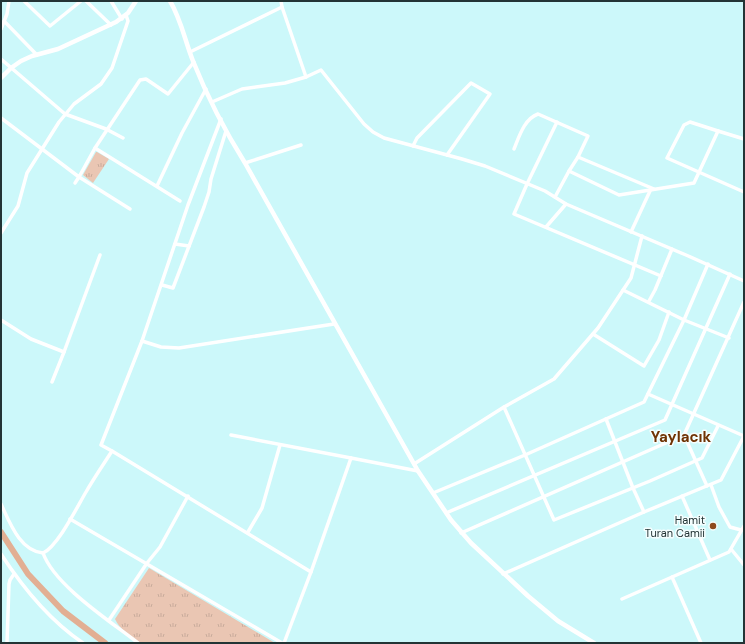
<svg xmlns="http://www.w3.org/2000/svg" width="745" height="644" font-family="'DM Sans',sans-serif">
	<defs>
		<pattern id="grass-tufts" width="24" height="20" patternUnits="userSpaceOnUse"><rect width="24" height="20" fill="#eac6b3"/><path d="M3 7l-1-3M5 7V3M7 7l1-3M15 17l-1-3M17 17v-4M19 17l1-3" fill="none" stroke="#c8ab9b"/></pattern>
	</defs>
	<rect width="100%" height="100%" fill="#ccf8fa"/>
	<g fill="url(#grass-tufts)">
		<path d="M96 152H97L109 159 93 183 83 175Z"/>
		<path d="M149 568 275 643H140C131 636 119 629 115 619Z"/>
	</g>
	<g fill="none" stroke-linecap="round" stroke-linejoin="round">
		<path stroke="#e2af93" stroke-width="6" d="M1 532 28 574 63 611 105 643"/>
		<g stroke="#fff" stroke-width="3.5">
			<path d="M24 1 50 26 81 1"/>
			<path d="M86 1 111 25"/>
			<path d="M111 1 122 19"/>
			<path d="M281 1 282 7 306 77"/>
			<path d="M4 21 37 55"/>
			<path d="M1 29 7 14 9 1"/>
			<path d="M190 52 282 7"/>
			<path d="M1 59 65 114 106 129 123 138"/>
			<path d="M212 102 242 89 285 83 306 77 321 70 364 124 373 132 384 138 462 159 485 166 545 191 566 204 686 255 744 281"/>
			<path d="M1 118 79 177 95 148"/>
			<path d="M221 119 188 205 142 341 101 445 112 451 311 572"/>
			<path d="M557 122 527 184 514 214 661 276"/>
			<path d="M718 131 690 122 684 125 667 158 744 192"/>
			<path d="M413 146 417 138 471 83 490 94 447 155"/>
			<path d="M514 149C519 137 524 119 538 114L588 136 578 157 569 171"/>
			<path d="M578 157 654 189"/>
			<path d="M245 163 301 145"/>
			<path d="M75 183 79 177 130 209"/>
			<path d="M157 186 182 133 206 89"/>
			<path d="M555 197 569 171 619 195 694 183 718 131 744 139"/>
			<path d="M180 201 95 148 140 80 146 79 168 94 194 62"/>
			<path d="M546 227 566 204"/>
			<path d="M631 232 650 191"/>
			<path d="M1 233 18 206 27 173 59 122 74 104 101 84 112 68 128 21 126 15"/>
			<path d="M175 244 189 246"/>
			<path d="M162 285 173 288 204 207 209 192 211 179 226 131"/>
			<path d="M623 290 684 320 729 338"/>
			<path d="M649 301 655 290 672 249"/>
			<path d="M1 320 31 339 64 352 52 382"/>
			<path d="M593 334 644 366 659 340 669 312"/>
			<path d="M142 341 161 347 179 348 334 324"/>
			<path d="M64 352 100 255"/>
			<path d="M648 394 744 436"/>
			<path d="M504 407 554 520 650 481 702 458 718 426"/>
			<path d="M606 419 633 488 644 512"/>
			<path d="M231 435 351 458"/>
			<path d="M684 435 707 486"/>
			<path d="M112 451C103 465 94 478 86 492 77 507 58 546 43 553 55 586 110 621 138 643"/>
			<path d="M414 464 504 407 554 379 598 328 631 278 642 236"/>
			<path d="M711 485 719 507 730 527 741 530"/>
			<path d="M433 493 525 455 644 402 684 320 708 264"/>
			<path d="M682 496 710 560"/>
			<path d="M1 504C10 523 20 551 43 553"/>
			<path d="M446 513 665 420 730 274"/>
			<path d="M70 519 282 643"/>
			<path d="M248 532 262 508 280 445"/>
			<path d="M461 533 684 435 744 302"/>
			<path d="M731 549 744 565"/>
			<path d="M1 554C23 588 49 620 83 643"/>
			<path d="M503 574 644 512 721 480 744 436"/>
			<path d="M672 577 701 643"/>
			<path d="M622 599 729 552 744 526"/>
			<path d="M109 620 147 563 160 547 188 496"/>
			<path d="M7 643 9 584 10 580 14 574"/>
			<path d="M284 643 311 572 351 458 418 471"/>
		</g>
		<g stroke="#fff" stroke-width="4.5">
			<path d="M170 1C181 19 185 41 193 61 207 96 225 131 245 163L418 471 451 520 471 543 528 596 558 621 594 643"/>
			<path d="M1 78 11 68 21 61 32 56 58 49 116 22 128 13 136 1"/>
		</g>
	</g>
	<circle fill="#8e4a1e" stroke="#f5fefe" stroke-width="1.5" cx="713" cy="526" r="4"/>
	<g text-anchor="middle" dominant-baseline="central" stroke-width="3" stroke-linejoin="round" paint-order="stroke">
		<g font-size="11" fill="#233435" stroke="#f5fefe" text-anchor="end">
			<text x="705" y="520">Hamit<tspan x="705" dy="13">Turan Camii</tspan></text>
		</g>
		<g font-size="15" font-weight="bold" fill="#6f3305" stroke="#f5fefe">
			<text x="681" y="437">Yaylacık</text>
		</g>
	</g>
	<rect width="745" height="644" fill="none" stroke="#233435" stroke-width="4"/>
</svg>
